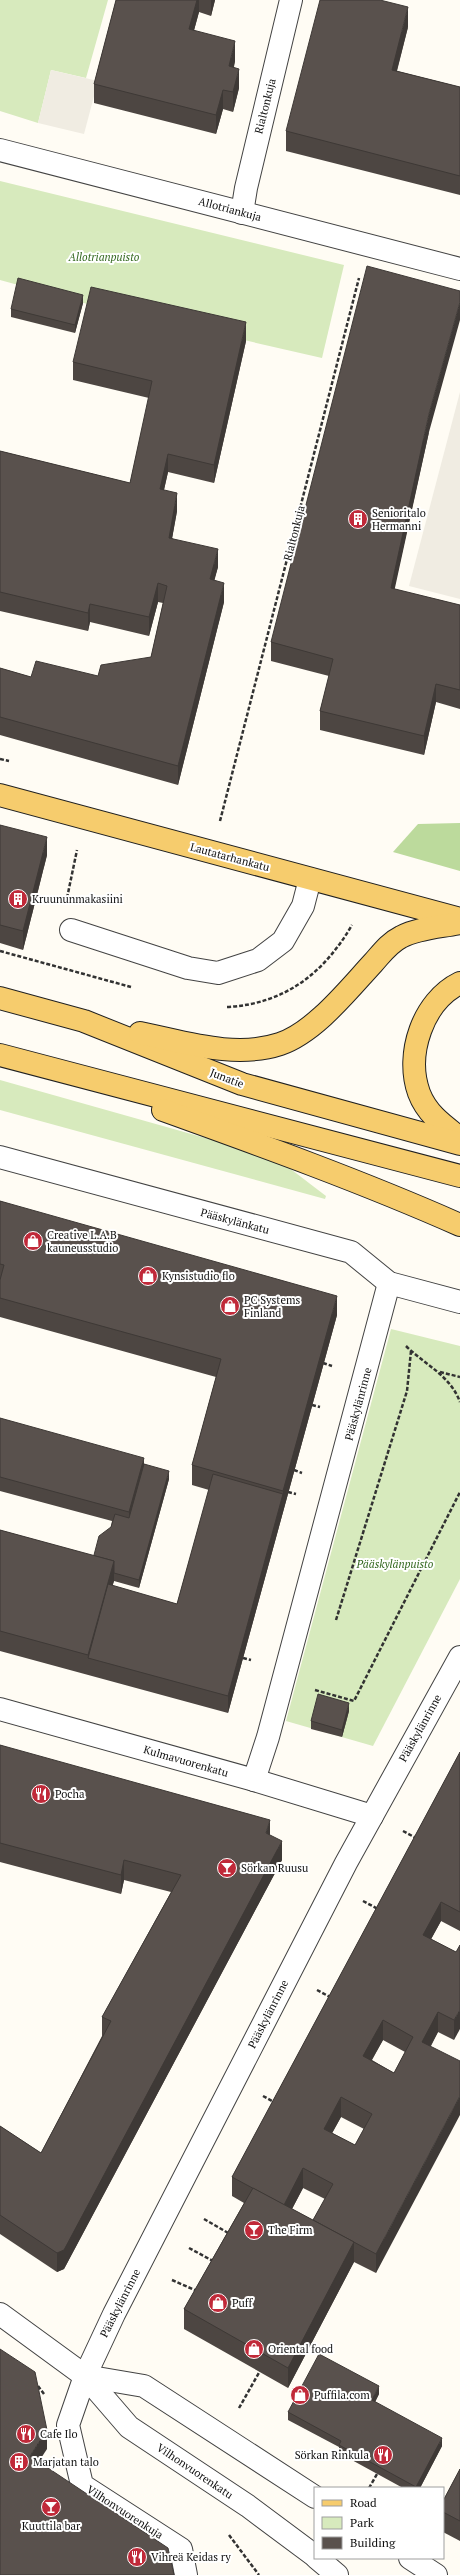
<svg xmlns="http://www.w3.org/2000/svg" width="460" height="2575" font-family="'PT Serif',serif">
	<rect width="100%" height="100%" fill="#fffcf4"/>
	<g fill="#d7eabd">
		<path d="M0 0H108L86 78 51 70 38 123 0 111Z"/>
		<path d="M0 181 344 265 322 358 91 305 0 280Z"/>
		<path d="M0 1080 255 1152 288 1167 326 1196 325 1199 0 1110Z"/>
		<path d="M391 1329 460 1346V1579L373 1746 286 1721Z"/>
	</g>
	<path fill="#bcda9c" d="M460 823V871L393 852 418 824Z"/>
	<g fill="#f0ece2">
		<path d="M51 70 98 81 84 134 38 123Z"/>
		<path d="M460 392V599L409 586Z"/>
	</g>
	<g fill="none" stroke-linecap="round" stroke-linejoin="round">
		<defs>
			<g id="minor">
				<path d="M0 150 460 269"/>
				<path d="M242 213 246 188 291 0"/>
				<path d="M71 930 188 968 218 973 258 960 283 941 303 906 310 879"/>
				<path d="M0 1157 351 1252 389 1283 460 1302"/>
				<path d="M0 1709 254 1780 372 1816"/>
				<path d="M254 1780 268 1737 389 1283"/>
				<path d="M0 2314 85 2376 129 2427 248 2506 315 2556"/>
				<path d="M85 2376 144 2386 315 2497"/>
				<path d="M317 2558 337 2575"/>
				<path d="M410 2558 436 2575"/>
				<path d="M186 2575 181 2549 82 2485 68 2425 85 2376 114 2314 346 1863 460 1657"/>
			</g>
			<g id="major">
				<path d="M0 795 460 919"/>
				<path d="M460 983C423 1001 405 1054 419 1093 427 1114 443 1125 460 1138"/>
				<path d="M0 998 84 1021 242 1084 460 1144"/>
				<path d="M140 1033C185 1042 235 1059 280 1044 315 1032 348 990 373 963 382 953 389 943 401 937 418 928 441 927 460 923"/>
				<path d="M0 1055 460 1176"/>
				<path d="M163 1110C263 1146 363 1182 460 1225"/>
			</g>
		</defs>
		<use href="#minor" stroke="#434343" stroke-width="24"/>
		<use href="#major" stroke="#212121" stroke-width="24"/>
		<g stroke="#323232" stroke-width="2.5" stroke-dasharray="4 2" stroke-linecap="butt">
			<path d="M0 759 9 761"/>
			<path d="M220 821 359 278"/>
			<path d="M67 898 77 850"/>
			<path d="M0 951 131 987"/>
			<path d="M227 1007C285 1004 324 973 352 925"/>
			<path d="M406 1346C425 1365 450 1375 460 1402"/>
			<path d="M323 1363 332 1366"/>
			<path d="M440 1372 460 1377"/>
			<path d="M312 1405 320 1407"/>
			<path d="M294 1470 302 1473"/>
			<path d="M288 1492 296 1494"/>
			<path d="M336 1620 407 1391 411 1351"/>
			<path d="M243 1658 251 1660"/>
			<path d="M315 1690 354 1701 460 1492"/>
			<path d="M403 1831 416 1838"/>
			<path d="M363 1901 378 1909"/>
			<path d="M317 1990 330 1997"/>
			<path d="M263 2096 274 2102"/>
			<path d="M204 2219 230 2234"/>
			<path d="M189 2248 213 2261"/>
			<path d="M172 2280 197 2291"/>
			<path d="M38 2386 44 2394"/>
			<path d="M239 2408 260 2371"/>
			<path d="M369 2488 377 2474"/>
			<path d="M229 2535 259 2575"/>
		</g>
		<use href="#minor" stroke="#fff" stroke-width="22"/>
		<use href="#major" stroke="#f6cc6d" stroke-width="22"/>
	</g>
	<g fill="#4d4642" fill-rule="evenodd">
		<path d="M116 0H215L211 16 199 12 194 30 235 61 234 67 239 88 233 112 223 109 216 134 94 103V84Z"/>
		<path d="M408 27 397 71 460 87V195L286 151V131Z"/>
		<path d="M83 303 75 333 11 317V309Z"/>
		<path d="M246 341 214 483 168 472 164 490 177 511 172 538 218 567 214 580 224 602 178 785 0 735V668L31 677 98 676 151 657 163 603 158 602 149 636 90 622 88 631 0 611V451L130 483 149 398 73 380V362Z"/>
		<path d="M429 432 394 589 460 605V709L436 702 424 755 320 730V711L329 676 271 661V642Z"/>
		<path d="M0 825 47 855 23 950 0 943Z"/>
		<path d="M0 1201 337 1315 228 1713 0 1651V1530L94 1556 111 1527 112 1521 0 1491V1418L144 1464 169 1479 139 1588 114 1581 112 1586 177 1604 209 1490 192 1485V1465L216 1377 0 1317Z"/>
		<path d="M349 1711 342 1737 311 1729V1721Z"/>
		<path d="M0 1745 270 1835 282 1860 64 2269 57 2272 0 2234V2126L41 2153 102 2036V2017L171 1892 124 1880 121 1894 0 1862Z"/>
		<path d="M460 1752V1931L441 1921 431 1939 456 1952 454 2040 438 2032 431 2046 376 2273 354 2262 288 2388 184 2329V2309L244 2203 232 2196V2177ZM383 2040 405 2052 394 2073 372 2060ZM341 2117 364 2129 355 2145 332 2133ZM303 2188 325 2199 313 2220 292 2209Z"/>
		<path d="M379 2394 375 2402 442 2446 420 2488H403L339 2453V2447L288 2420V2412Z"/>
		<path d="M460 2469V2541L443 2532V2501Z"/>
	</g>
	<g fill="#3e3936">
		<path d="M197 0H199V12L189 49V29Z"/>
		<path d="M211 0H215L211 16Z"/>
		<path d="M408 7V27L392 89V70Z"/>
		<path d="M235 41V61L229 85V66Z"/>
		<path d="M239 69V88L233 112V92Z"/>
		<path d="M223 90V109L216 134V115Z"/>
		<path d="M83 295V303L75 333V325Z"/>
		<path d="M460 302V320L429 432 391 606V588L429 414Z"/>
		<path d="M246 322V341L214 483V465Z"/>
		<path d="M168 454V472L160 507V489Z"/>
		<path d="M177 493V511L169 556V538Z"/>
		<path d="M218 549V567L210 597V579Z"/>
		<path d="M158 583V602L149 636V617Z"/>
		<path d="M224 583V602L178 785V766Z"/>
		<path d="M90 604V622L88 631V613Z"/>
		<path d="M436 684V702L424 755V736Z"/>
		<path d="M47 837V855L23 950V931Z"/>
		<path d="M337 1296V1315L228 1713V1696L283 1494V1491Z"/>
		<path d="M144 1458V1472L129 1526V1512Z"/>
		<path d="M169 1471V1479L139 1588V1580Z"/>
		<path d="M114 1561V1581L92 1659 88 1658V1655Z"/>
		<path d="M349 1703V1711L342 1737V1730Z"/>
		<path d="M270 1820V1839L266 1833Z"/>
		<path d="M282 1841V1860L64 2269 57 2272V2253Z"/>
		<path d="M124 1860V1880L121 1894V1875Z"/>
		<path d="M441 1902V1921L423 1954V1935Z"/>
		<path d="M460 2010V2029L454 2040V2020Z"/>
		<path d="M438 2012V2032L422 2061V2042Z"/>
		<path d="M383 2020V2040L363 2075V2056Z"/>
		<path d="M460 2096V2115L376 2273V2254Z"/>
		<path d="M341 2097V2117L324 2148V2129Z"/>
		<path d="M303 2168V2188L284 2224V2205Z"/>
		<path d="M354 2242V2262L288 2388V2368Z"/>
		<path d="M379 2386V2394L372 2408V2400Z"/>
		<path d="M47 2430V2449L30 2475V2456Z"/>
		<path d="M442 2438V2446L420 2488H416V2487Z"/>
	</g>
	<g fill="#59514d" stroke="#3e3936" fill-rule="evenodd">
		<path d="M116 0H197L189 29 235 41 229 66 239 69 233 92 223 90 216 115 94 84Z"/>
		<path d="M320 0H380L408 7 392 70 460 87V176L286 131Z"/>
		<path d="M367 266 460 291V302L429 414 391 588 460 605V690L436 684 424 736 320 711 333 659 271 642Z"/>
		<path d="M18 278 83 295 75 325 11 309Z"/>
		<path d="M91 287 246 322 214 465 168 454 160 489 177 493 169 538 218 549 210 579 224 583 178 766 0 717V668L31 677 36 661 98 676 101 665 151 657 167 586 158 583 149 617 90 604 88 613 0 592V451L130 483 152 381 73 362Z"/>
		<path d="M0 825 47 837 23 931 0 925Z"/>
		<path d="M0 1201 337 1296 283 1491 192 1465 221 1359 0 1298V1280L4 1265 0 1264Z"/>
		<path d="M0 1418 144 1458 129 1512 0 1477Z"/>
		<path d="M144 1464 169 1471 139 1580 114 1573V1561L95 1556 94 1555 99 1536 111 1527 115 1514 129 1518Z"/>
		<path d="M213 1474 283 1494 228 1696 88 1658 108 1584 177 1604Z"/>
		<path d="M0 1530 114 1561 88 1655 0 1631Z"/>
		<path d="M318 1694 349 1703 342 1730 311 1721Z"/>
		<path d="M0 1745 270 1820 266 1833 282 1841 64 2250 57 2253 0 2215V2126L41 2153 111 2021 102 2017 181 1875 124 1860 121 1875 0 1843Z"/>
		<path d="M460 1752V1912L441 1902 423 1935 456 1952 460 1945V2010L454 2020 438 2012 422 2042 460 2061V2096L376 2254 313 2220 333 2184 303 2168 284 2205 232 2177ZM383 2020 413 2037 394 2073 363 2056ZM341 2097 372 2114 355 2145 324 2129Z"/>
		<path d="M253 2188 354 2242 288 2368 184 2309Z"/>
		<path d="M0 2349 35 2372 47 2430 30 2456 168 2548 174 2575H0Z"/>
		<path d="M319 2354 379 2386 372 2400 442 2438 416 2487 339 2445 341 2441 288 2412Z"/>
		<path d="M460 2469V2521L443 2512V2501Z"/>
	</g>
	<defs>
		<symbol id="building-disc" viewBox="-11 -11 22 22"><circle r="9.5" fill="#c02939" stroke="#fff"/><path d="M-4-6H4V6H1V3H-1V6H-4ZM-2.5-4.3h1.7v1.8h-1.7ZM.8-4.3h1.7v1.8H.8ZM-2.5-1h1.7V.8h-1.7ZM.8-1h1.7V.8H.8Z" fill="#fff"/></symbol>
		<symbol id="shop-disc" viewBox="-11 -11 22 22"><circle r="9.5" fill="#c02939" stroke="#fff"/><path d="M-5-2.5h2.3a2.7 3.5 0 0 1 5.4 0H5L5.5 6h-11ZM-1.5-2.5h3a1.5 2.3 0 0 0-3 0Z" fill="#fff"/></symbol>
		<symbol id="restaurant-disc" viewBox="-11 -11 22 22"><circle r="9.5" fill="#c02939" stroke="#fff"/><path d="M-5-6h1v4h1v-4h1v4h1v-4h1v5L-1.5 .5V6h-2V.5L-5-1ZM5-6V6H3V1.5H1.5Q1.5-4 5-6Z" fill="#fff"/></symbol>
		<symbol id="bar-disc" viewBox="-11 -11 22 22"><circle r="9.5" fill="#c02939" stroke="#fff"/><path d="M-6-5H6L.8 .8V4.5H3.5V6h-7V4.5H-.8V.8Z" fill="#fff"/></symbol>
	</defs>
	<g fill-rule="evenodd">
		<use href="#building-disc" x="347" y="508" width="22" height="22"/>
		<use href="#building-disc" x="7" y="888" width="22" height="22"/>
		<use href="#shop-disc" x="22" y="1230" width="22" height="22"/>
		<use href="#shop-disc" x="137" y="1265" width="22" height="22"/>
		<use href="#shop-disc" x="219" y="1295" width="22" height="22"/>
		<use href="#restaurant-disc" x="30" y="1783" width="22" height="22"/>
		<use href="#bar-disc" x="216" y="1857" width="22" height="22"/>
		<use href="#bar-disc" x="243" y="2219" width="22" height="22"/>
		<use href="#shop-disc" x="207" y="2292" width="22" height="22"/>
		<use href="#shop-disc" x="243" y="2338" width="22" height="22"/>
		<use href="#shop-disc" x="289" y="2384" width="22" height="22"/>
		<use href="#restaurant-disc" x="15" y="2423" width="22" height="22"/>
		<use href="#restaurant-disc" x="372" y="2444" width="22" height="22"/>
		<use href="#building-disc" x="8" y="2451" width="22" height="22"/>
		<use href="#bar-disc" x="40" y="2496" width="22" height="22"/>
		<use href="#restaurant-disc" x="126" y="2546" width="22" height="22"/>
	</g>
	<g text-anchor="middle" dominant-baseline="central" stroke-width="4" stroke-linejoin="round" paint-order="stroke">
		<g font-size="11" fill="#101010" stroke="#fff">
			<text transform="translate(265 106) rotate(-76)">Rialtonkuja</text>
			<text transform="translate(230 209) rotate(15)">Allotriankuja</text>
			<text transform="translate(294 533) rotate(-76)">Rialtonkuja</text>
			<text transform="translate(230 857) rotate(15)">Lautatarhankatu</text>
			<text transform="translate(227 1078) rotate(21)">Junatie</text>
			<text transform="translate(235 1221) rotate(15)">Pääskylänkatu</text>
			<text transform="translate(358 1404) rotate(-75)">Pääskylänrinne</text>
			<text transform="translate(420 1728) rotate(-61)">Pääskylänrinne</text>
			<text transform="translate(186 1761) rotate(16)">Kulmavuorenkatu</text>
			<text transform="translate(268 2014) rotate(-63)">Pääskylänrinne</text>
			<text transform="translate(120 2303) rotate(-63)">Pääskylänrinne</text>
			<text transform="translate(195 2471) rotate(34)">Vilhonvuorenkatu</text>
			<text transform="translate(125 2512) rotate(33)">Vilhonvuorenkuja</text>
		</g>
		<g font-size="11" font-style="italic" fill="#346920" stroke="#fff">
			<text x="104" y="257">Allotrianpuisto</text>
			<text x="395" y="1564">Pääskylänpuisto</text>
		</g>
		<g font-size="11" fill="#101010" stroke="#fff" text-anchor="start">
			<text x="372" y="513">Senioritalo<tspan x="372" dy="13">Hermanni</tspan></text>
			<text x="32" y="899">Kruununmakasiini</text>
			<text x="47" y="1235">Creative L.A.B<tspan x="47" dy="13">kauneusstudio</tspan></text>
			<text x="162" y="1276">Kynsistudio flo</text>
			<text x="244" y="1300">PC Systems<tspan x="244" dy="13">Finland</tspan></text>
			<text x="55" y="1794">Pocha</text>
			<text x="241" y="1868">Sörkan Ruusu</text>
			<text x="268" y="2230">The Firm</text>
			<text x="232" y="2303">Puff</text>
			<text x="268" y="2349">Oriental food</text>
			<text x="314" y="2395">Puffila.com</text>
			<text x="40" y="2434">Cafe Ilo</text>
			<text x="369" y="2455" text-anchor="end">Sörkan Rinkula</text>
			<text x="33" y="2462">Marjatan talo</text>
			<text x="51" y="2526" text-anchor="middle">Kuuttila bar</text>
			<text x="151" y="2557">Vihreä Keidas ry</text>
		</g>
	</g>
	<rect x="314" y="2487" width="130" height="72" fill="#ffffff" stroke="#9f9f9f"/>
	<rect x="322" y="2500" width="20" height="6" fill="#f6cc6d" stroke="#9f9f9f"/>
	<text x="350" y="2507" font-size="12" fill="#101010">Road</text>
	<rect x="322" y="2517" width="20" height="12" fill="#d7eabd" stroke="#9f9f9f"/>
	<text x="350" y="2527" font-size="12" fill="#101010">Park</text>
	<rect x="322" y="2537" width="20" height="12" fill="#59514d" stroke="#9f9f9f"/>
	<text x="350" y="2547" font-size="12" fill="#101010">Building</text>
</svg>
